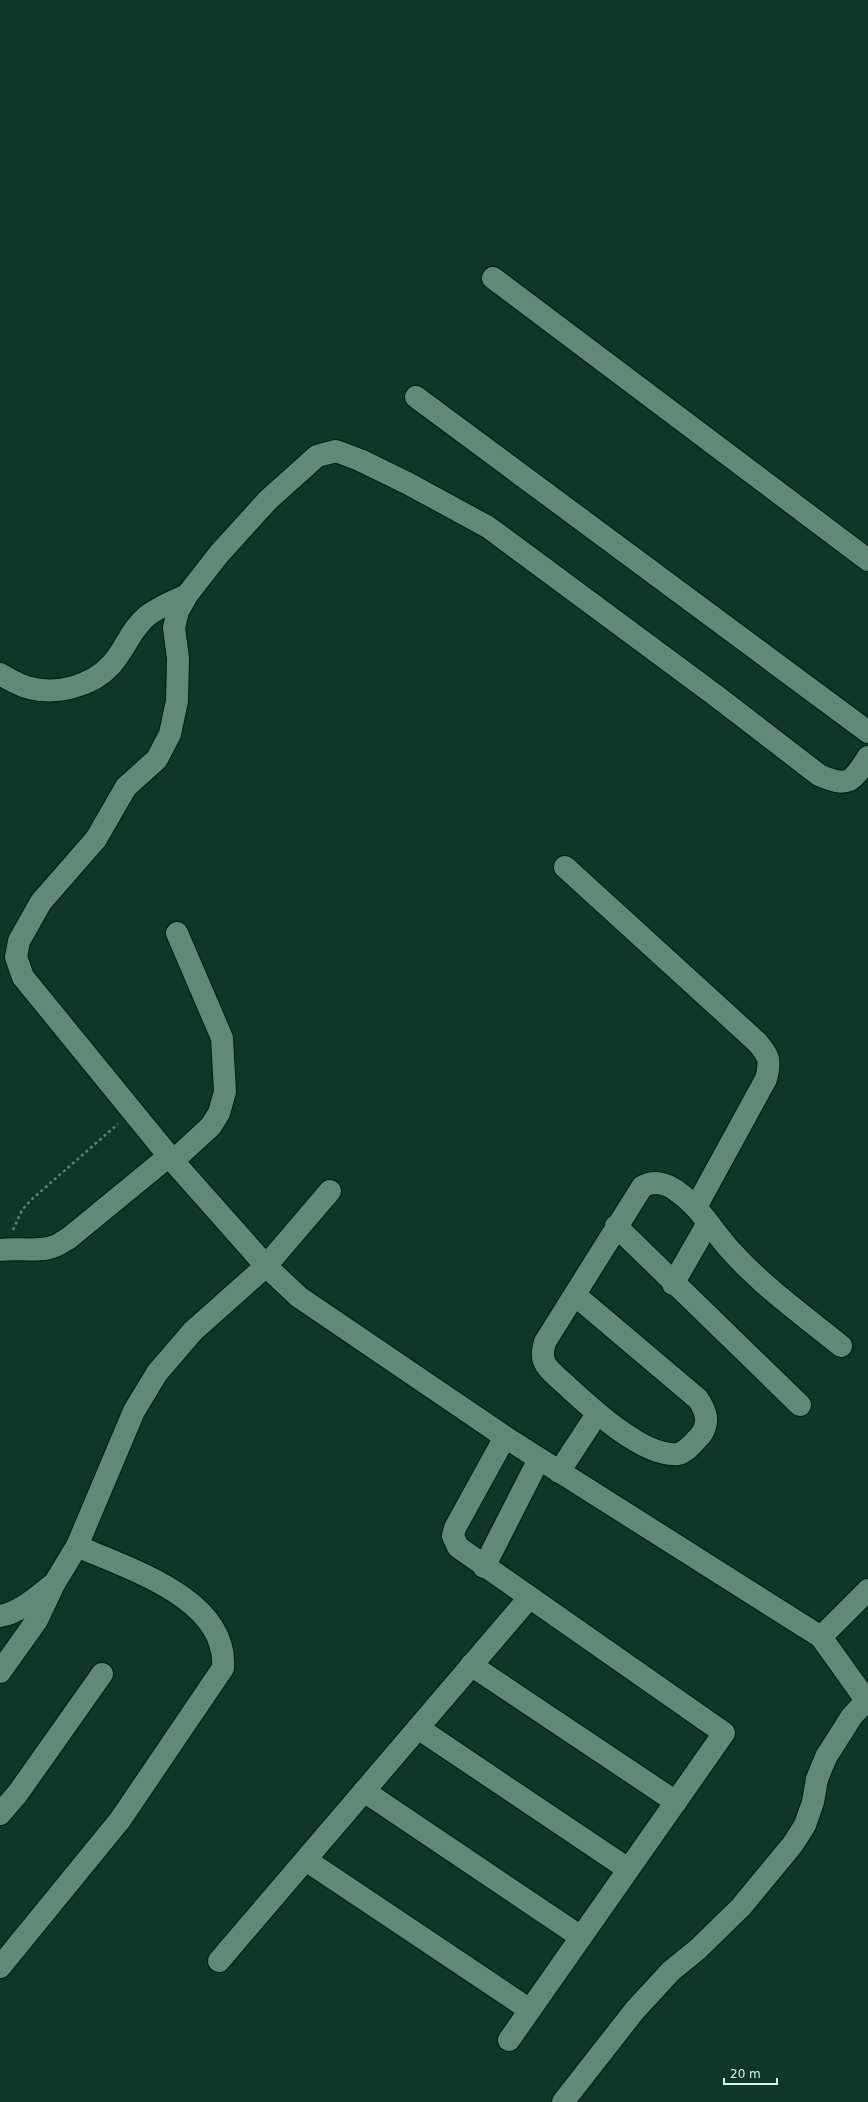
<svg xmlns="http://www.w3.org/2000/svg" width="868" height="2102" font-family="'DejaVu Sans',sans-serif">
	<rect width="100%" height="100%" fill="#0f3626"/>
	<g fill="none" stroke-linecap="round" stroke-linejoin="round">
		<defs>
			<g id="minor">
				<path d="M493 278 868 560"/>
				<path d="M416 397 868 732"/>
				<path d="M0 674C9 679 20 686 30 688 57 695 92 686 111 665 125 650 131 629 147 616 159 607 173 601 187 595"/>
				<path d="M868 757C852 782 849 788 819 775L715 695 488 527 407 483 360 460 336 451 317 456 268 500 219 554 187 595 178 611 174 628 178 658 177 701 170 734 157 759 126 787 96 839 41 902 19 941 16 957 23 977 173 1161 266 1266 299 1297 505 1437 821 1637 868 1590"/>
				<path d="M565 867 757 1042C769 1056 771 1060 766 1079L696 1207"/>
				<path d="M173 1161 211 1126 219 1113 225 1092 222 1038 177 933"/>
				<path d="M616 1226 800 1405"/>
				<path d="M0 1250C18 1247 38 1253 55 1246 60 1244 64 1241 69 1238L169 1156"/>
				<path d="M673 1284 708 1223"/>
				<path d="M575 1295 698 1399C706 1411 710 1422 701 1435 695 1441 687 1452 678 1454 644 1458 591 1408 568 1387 561 1380 551 1373 546 1365 541 1357 543 1350 545 1342L642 1187C654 1180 667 1183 678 1192 701 1208 714 1233 733 1253 765 1288 804 1316 841 1346"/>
				<path d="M505 1437 455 1528 453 1536 458 1547 724 1733 509 2040"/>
				<path d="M559 1472 597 1414"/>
				<path d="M484 1567 539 1459"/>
				<path d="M0 1616C19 1613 37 1597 52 1585"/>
				<path d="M821 1637 866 1700"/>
				<path d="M471 1665 676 1802"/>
				<path d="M0 1672 37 1620 54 1584 77 1546 134 1411 157 1373 193 1331 266 1266 330 1191"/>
				<path d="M418 1728 628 1869"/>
				<path d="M364 1791 581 1937"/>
				<path d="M0 1814 18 1793 102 1674"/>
				<path d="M306 1860 530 2010"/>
				<path d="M219 1961 529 1598"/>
				<path d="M0 1967 120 1820 223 1668C228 1598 128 1569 77 1546"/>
				<path d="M563 2102 635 2010 671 1971 698 1949 741 1907 793 1844 805 1825 813 1802 817 1779 826 1757 852 1716 868 1699"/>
			</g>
		</defs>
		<use href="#minor" stroke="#001b11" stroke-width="24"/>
		<path stroke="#608072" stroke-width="2.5" stroke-dasharray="3 3" stroke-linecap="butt" d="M13 1230 22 1210 32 1199 118 1124"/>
		<use href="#minor" stroke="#628977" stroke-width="22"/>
	</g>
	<path d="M724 2078v6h53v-6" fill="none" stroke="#def3e8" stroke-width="2"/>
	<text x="730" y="2078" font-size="12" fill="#def3e8" stroke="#0f3626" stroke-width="3" paint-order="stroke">20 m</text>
</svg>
